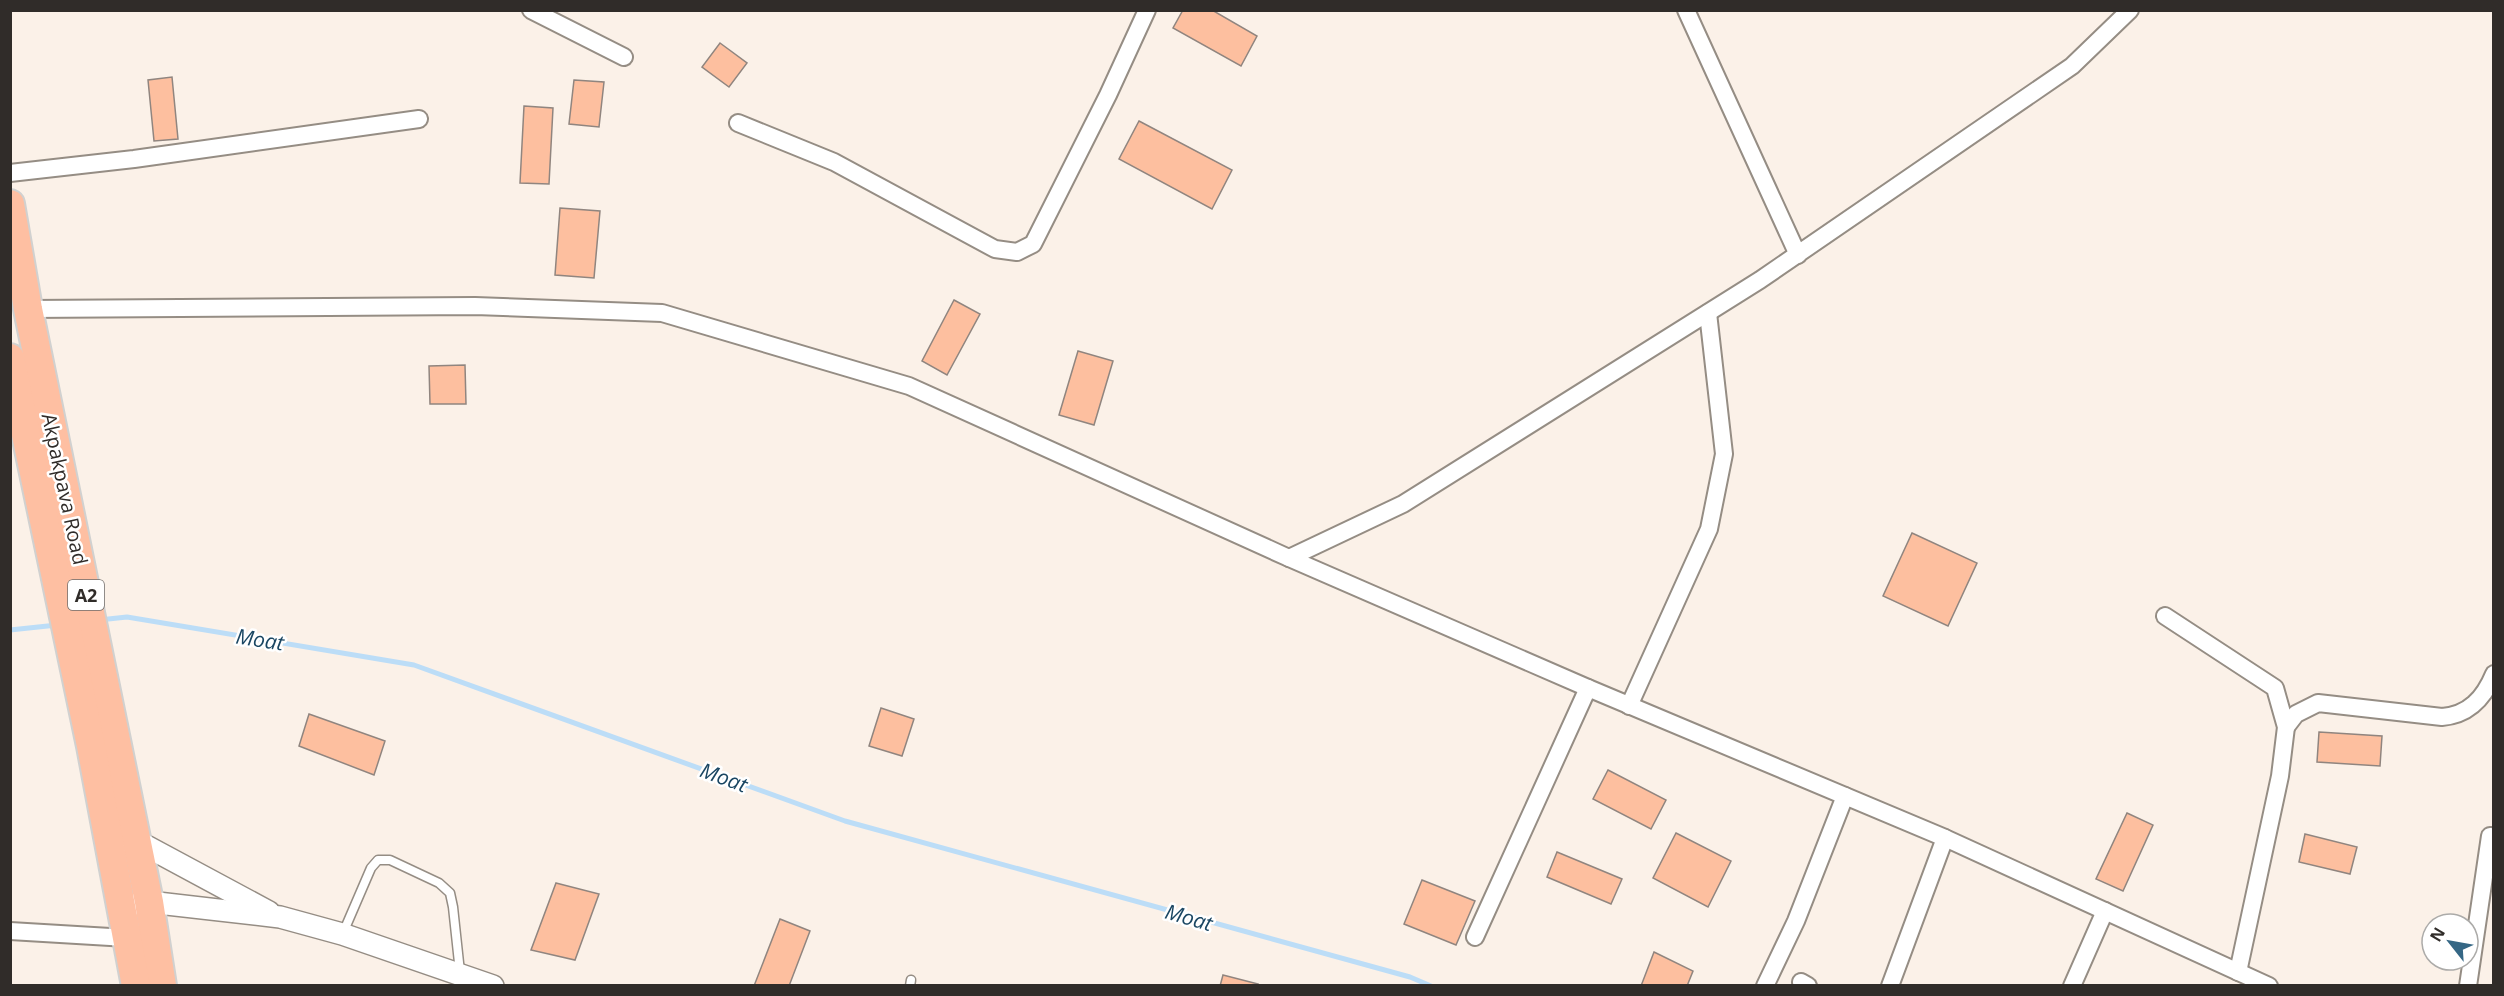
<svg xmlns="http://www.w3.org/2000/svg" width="2504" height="996" font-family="'Open Sans',sans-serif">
	<rect width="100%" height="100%" fill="#fbf1e8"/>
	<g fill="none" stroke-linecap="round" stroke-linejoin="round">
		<g stroke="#bcddf7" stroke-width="5">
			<path d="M99 620 127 617 414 665 845 821 1410 977 1431 986"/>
			<path d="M10 630 57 625"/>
		</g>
	</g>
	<g fill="#fdbf9f" stroke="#90857f" stroke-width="1.5">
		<path d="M1183 10H1212L1257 36 1241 66 1173 28Z"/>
		<path d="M720 43 747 63 729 87 702 67Z"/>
		<path d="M172 77 178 139 154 141 148 80Z"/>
		<path d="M574 80 604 82 599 127 569 124Z"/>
		<path d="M524 106 553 108 549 184 520 183Z"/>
		<path d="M1139 121 1232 170 1212 209 1119 159Z"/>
		<path d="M560 208 600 211 594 278 555 275Z"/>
		<path d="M954 300 980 314 947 375 922 361Z"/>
		<path d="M1078 351 1113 361 1094 425 1059 415Z"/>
		<path d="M465 365 466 404H430L429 366Z"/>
		<path d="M1912 533 1977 563 1948 626 1883 596Z"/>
		<path d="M881 708 914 719 902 756 869 746Z"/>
		<path d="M309 714 385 741 374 775 299 746Z"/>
		<path d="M2319 732 2382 736 2380 766 2317 762Z"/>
		<path d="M1608 770 1666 800 1651 829 1593 799Z"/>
		<path d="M2127 813 2153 825 2123 891 2096 879Z"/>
		<path d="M1676 833 1731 861 1708 907 1653 878Z"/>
		<path d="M2305 834 2357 847 2350 874 2299 862Z"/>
		<path d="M1557 852 1622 879 1611 904 1547 877Z"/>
		<path d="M1422 880 1475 901 1456 945 1404 924Z"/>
		<path d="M556 883 599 894 575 960 531 950Z"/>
		<path d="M780 919 810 931 789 986H754Z"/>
		<path d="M1654 952 1693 971 1687 986H1641Z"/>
		<path d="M1223 975 1258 984 1257 986H1220Z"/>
	</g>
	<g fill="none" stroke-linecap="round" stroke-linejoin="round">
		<defs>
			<g id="service">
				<path d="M343 933 371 868 378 860H390L439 883 450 893 453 907 460 972"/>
				<path d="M910 986 911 980"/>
			</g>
			<g id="minor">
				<path d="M531 10 624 57"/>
				<path d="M1686 10 1798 255"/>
				<path d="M738 123 834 162 995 249 1017 252 1033 244 1108 95 1147 10"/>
				<path d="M10 173 134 159 419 119"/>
				<path d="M28 309 475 306 662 313 909 386 1289 558 1588 688 1945 838 2269 986"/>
				<path d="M1289 558 1403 504 1760 280 2072 66 2130 10"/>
				<path d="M2165 616 2275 688 2286 727 2280 776 2238 972"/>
				<path d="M1629 706 1709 529 1724 454 1708 313"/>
				<path d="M2286 727 2296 714 2318 703 2442 717C2469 715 2484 698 2494 674"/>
				<path d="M10 931 127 938"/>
				<path d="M1475 937 1588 688"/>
				<path d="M1801 982 1808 986"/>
				<path d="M1765 986 1796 921 1845 796"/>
				<path d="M1890 986 1945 838"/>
				<path d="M2072 986 2105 911"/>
				<path d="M2468 986 2490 836"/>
			</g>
			<g id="tertiary">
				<path d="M126 839 135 840 269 912"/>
				<path d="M136 904 149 902 280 917 342 934 493 986"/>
			</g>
			<g id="trunk">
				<path d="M10 204 28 309 149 902 162 986"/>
				<path d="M10 358 91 746 136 986"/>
			</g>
		</defs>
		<use href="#service" stroke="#958d84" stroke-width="11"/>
		<use href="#minor" stroke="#958d84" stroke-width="20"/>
		<use href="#tertiary" stroke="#958d84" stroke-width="24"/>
		<use href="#trunk" stroke="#d1d1d0" stroke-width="32"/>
		<use href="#service" stroke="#fff" stroke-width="8"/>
		<use href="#minor" stroke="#fff" stroke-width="16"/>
		<use href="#tertiary" stroke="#fff" stroke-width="21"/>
		<use href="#trunk" stroke="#febfa2" stroke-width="28"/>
	</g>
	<g text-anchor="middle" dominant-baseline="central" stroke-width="5" stroke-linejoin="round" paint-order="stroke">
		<rect fill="#fff" stroke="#6e6b69" stroke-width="1.5" x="68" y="580" width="36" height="30" rx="4.5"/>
		<g font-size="18" font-weight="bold" fill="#302c29">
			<text x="86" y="595">A2</text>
		</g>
		<g font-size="20" fill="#302c29" stroke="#fff">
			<text transform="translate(65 489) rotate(78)">Akpakpava Road</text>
		</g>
		<g font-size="21" font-style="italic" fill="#1a4662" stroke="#fff">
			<text transform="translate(260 639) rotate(9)">Moat</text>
			<text transform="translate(724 777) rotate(20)">Moat</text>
			<text transform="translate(1189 917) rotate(16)">Moat</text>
		</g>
	</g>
	<rect width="2504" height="996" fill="none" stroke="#302c29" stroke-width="24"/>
	<g transform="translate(2450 942) rotate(301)"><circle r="28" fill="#ffffff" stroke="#acaba9" stroke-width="1.5"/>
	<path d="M0-4.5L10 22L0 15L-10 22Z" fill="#356785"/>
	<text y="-9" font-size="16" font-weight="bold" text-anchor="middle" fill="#302c29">N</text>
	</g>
</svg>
